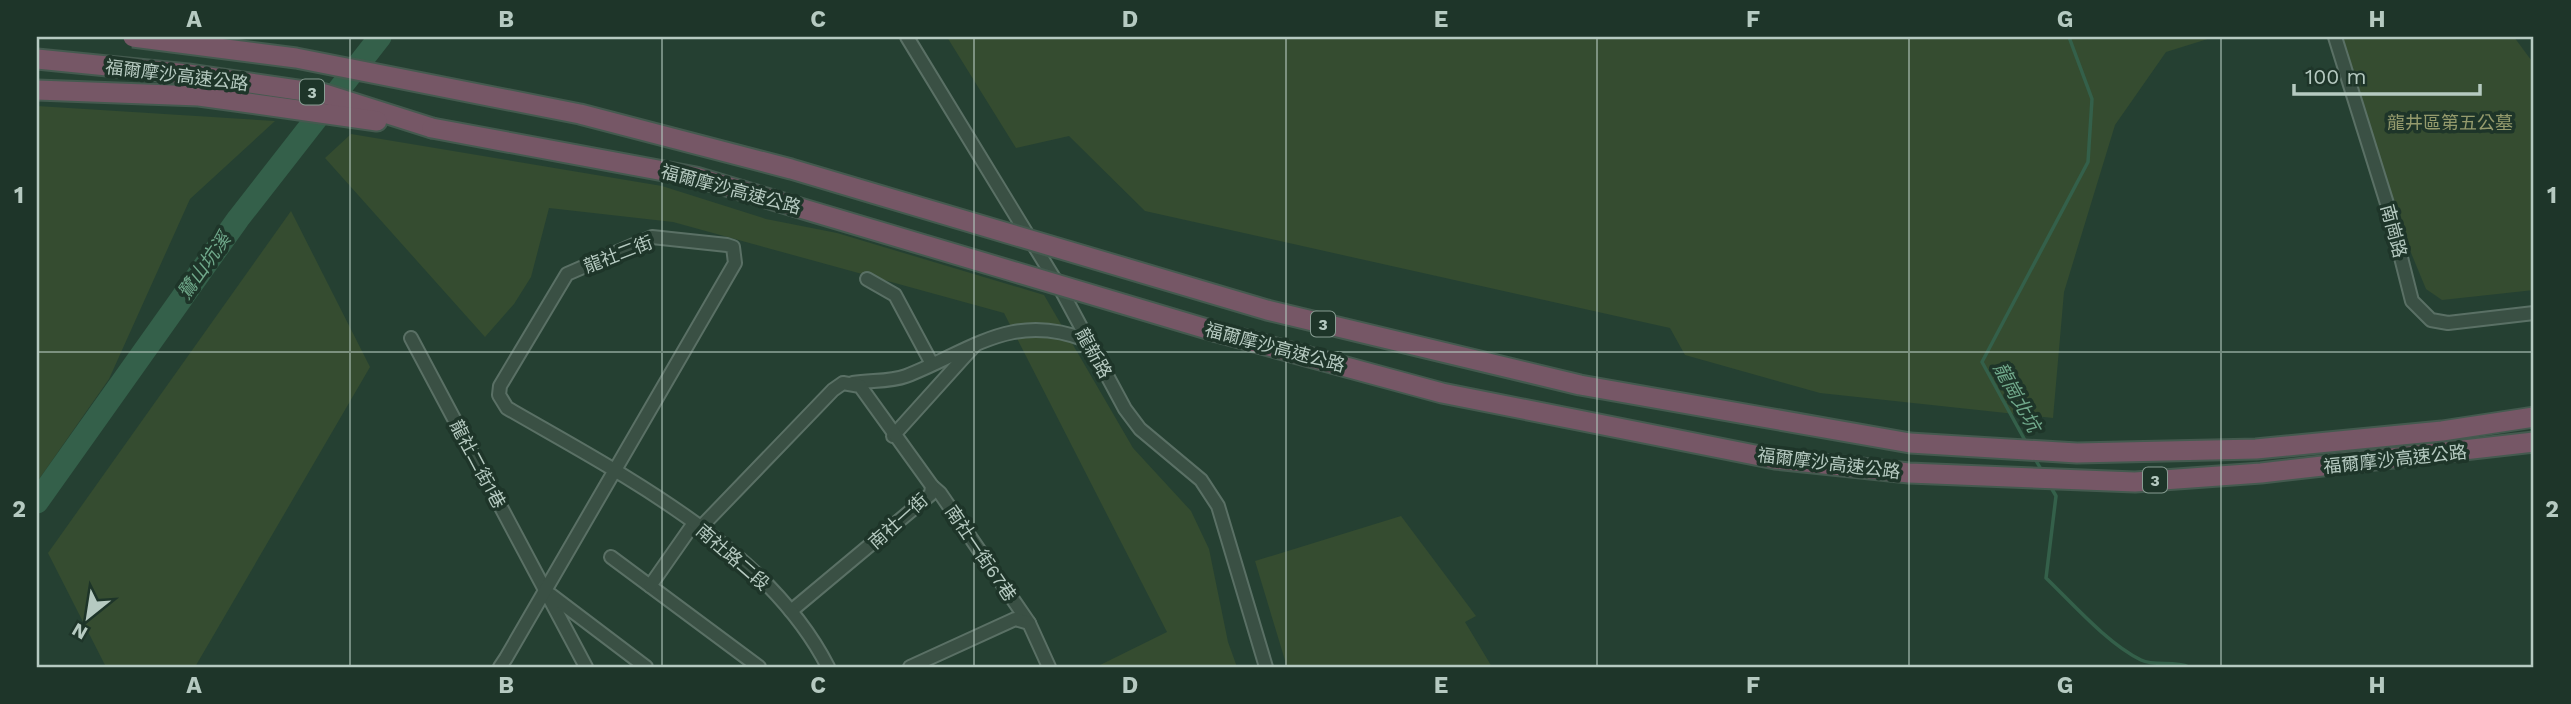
<svg xmlns="http://www.w3.org/2000/svg" width="2571" height="704" font-family="'Work Sans','Noto Sans TC',sans-serif">
	<rect width="100%" height="100%" fill="#254032"/>
	<g fill="#354c30">
		<path d="M947 37H2214L2166 52 2115 125 2064 292 2053 418 1820 393 1685 355 1670 328 1145 211 1069 136 1016 148Z"/>
		<path d="M2339 37H2514L2534 64V290L2442 300 2426 289 2378 173Z"/>
		<path d="M37 106 275 121 190 199 109 379 37 482Z"/>
		<path d="M351 134 662 186 766 219 837 233 1044 295 1133 448 1191 511 1209 549 1228 642 1237 667H1096L1167 632 1004 313 673 222 549 208 531 277 514 304 485 337 325 158Z"/>
		<path d="M291 211 370 367 195 667H106L48 553Z"/>
		<path d="M1401 516 1476 616 1465 622 1492 667H1287L1255 561Z"/>
	</g>
	<g fill="none" stroke-linecap="round" stroke-linejoin="round">
		<g stroke="#34604a" stroke-width="3.5">
			<path d="M2027 444 1982 362 2088 162 2092 99 2069 37"/>
			<path d="M2034 457 2042 471"/>
			<path d="M2049 484 2056 496 2046 578C2073 604 2108 644 2141 660 2155 667 2174 660 2189 667"/>
		</g>
		<path stroke="#34604a" stroke-width="23" d="M37 502 238 219 380 37"/>
		<defs>
			<g id="minor">
				<path d="M907 37 1060 288 1125 409 1140 429 1201 480 1218 506 1266 667"/>
				<path d="M2335 37 2389 210 2412 301 2431 320 2448 323 2534 313"/>
				<path d="M867 279 895 295 932 364"/>
				<path d="M411 338 586 667"/>
				<path d="M853 383C870 380 890 382 906 376 971 351 1012 311 1086 340"/>
				<path d="M893 436 975 345"/>
				<path d="M932 486 940 493 1029 623"/>
				<path d="M701 527 833 390 843 383 860 386 932 486 931 494 791 611"/>
				<path d="M611 557 759 667"/>
				<path d="M650 586 694 523"/>
				<path d="M551 595 646 667"/>
				<path d="M500 667 506 658C582 526 658 394 735 263L733 247 727 245 652 237 567 274 500 386 499 395 507 408C619 473 767 547 828 667"/>
				<path d="M910 667 1015 619 1029 623 1049 667"/>
			</g>
			<g id="highway">
				<path d="M37 59 188 74 325 94 432 128"/>
				<path d="M37 90 199 96 377 121"/>
				<path d="M1217 332 1442 393 1775 459 1909 473 2135 482 2261 473 2534 442"/>
			</g>
		</defs>
		<use href="#minor" stroke="#5a7065" stroke-width="16"/>
		<use href="#highway" stroke="#445a4f" stroke-width="23"/>
		<use href="#minor" stroke="#3a5044" stroke-width="12"/>
		<use href="#highway" stroke="#765766" stroke-width="19"/>
		<defs>
			<g id="highway-bridge">
				<path d="M133 37 296 58 580 114 791 169 1267 310 1580 385 1910 443 2077 453 2256 449 2442 431 2534 417"/>
				<path d="M432 128 696 177 1217 332"/>
			</g>
		</defs>
		<use href="#highway-bridge" stroke="#445a4f" stroke-width="23" stroke-linecap="butt"/>
		<use href="#highway-bridge" stroke="#765766" stroke-width="19"/>
	</g>
	<path fill="none" stroke="#b6cac1" stroke-width="2" stroke-opacity="0.55" d="M350 37V667M662 37V667M974 37V667M1286 37V667M1597 37V667M1909 37V667M2221 37V667M37 352H2534"/>
	<g text-anchor="middle" dominant-baseline="central" stroke-width="7" stroke-linejoin="round" paint-order="stroke">
		<g fill="#1e3529" stroke="#889d93" stroke-width="2">
			<rect x="300" y="79.5" width="24" height="25" rx="5"/>
			<rect x="1311" y="311.5" width="24" height="25" rx="5"/>
			<rect x="2143" y="467.5" width="24" height="25" rx="5"/>
		</g>
		<g font-size="16" font-weight="bold" fill="#b6cac1">
			<text x="312" y="92">3</text>
			<text x="1323" y="324">3</text>
			<text x="2155" y="480">3</text>
		</g>
		<g font-size="18" fill="#b6cac1" stroke="#1e3529">
			<text transform="translate(177 75) rotate(7)">福爾摩沙高速公路</text>
			<text transform="translate(731 189) rotate(15)">福爾摩沙高速公路</text>
			<text transform="translate(2394 231) rotate(75)">南崗路</text>
			<text transform="translate(618 254) rotate(-21)">龍社二街</text>
			<text transform="translate(1275 347) rotate(15)">福爾摩沙高速公路</text>
			<text transform="translate(1094 353) rotate(61)">龍新路</text>
			<text transform="translate(2395 459) rotate(-6)">福爾摩沙高速公路</text>
			<text transform="translate(1829 463) rotate(7)">福爾摩沙高速公路</text>
			<text transform="translate(478 464) rotate(62)">龍社二街1巷</text>
			<text transform="translate(898 521) rotate(-42)">南社一街</text>
			<text transform="translate(981 553) rotate(56)">南社一街67巷</text>
			<text transform="translate(733 557) rotate(41)">南社路二段</text>
		</g>
		<g font-size="18" fill="#959b6d" stroke="#1e3529">
			<text x="2450" y="122">龍井區第五公墓</text>
		</g>
		<g font-size="19" font-style="italic" fill="#70a98b" stroke="#1e3529">
			<text transform="translate(204 266) rotate(-55)">鷺山坑溪</text>
			<text transform="translate(2017 397) rotate(61)">龍崗北坑</text>
		</g>
	</g>
	<rect width="2571" height="704" fill="none" stroke="#1e3529" stroke-width="77"/>
	<g transform="translate(88 617) rotate(210)" stroke="#1e3529" stroke-width="5" paint-order="stroke">
	<path d="M0-5L12 26L0 18L-12 26Z" fill="#b6cac1"/>
	<text y="-10" font-size="19" font-weight="bold" text-anchor="middle" fill="#b6cac1">N</text>
	</g>
	<path d="M2294 84v10h186v-10" fill="none" stroke="#b6cac1" stroke-width="3.5"/>
	<text x="2305" y="84" font-size="21" fill="#b6cac1" stroke="#1e3529" stroke-width="5" paint-order="stroke">100 m</text>
	<rect x="38" y="38" width="2494" height="628" fill="none" stroke="#b6cac1" stroke-width="2.5"/>
	<g font-size="23" text-anchor="middle" font-weight="bold" fill="#b6cac1">
		<text x="194" y="27">A</text>
		<text x="506" y="27">B</text>
		<text x="818" y="27">C</text>
		<text x="1130" y="27">D</text>
		<text x="1441" y="27">E</text>
		<text x="1753" y="27">F</text>
		<text x="2065" y="27">G</text>
		<text x="2377" y="27">H</text>
		<text x="19" y="203">1</text>
		<text x="2552" y="203">1</text>
		<text x="19" y="517">2</text>
		<text x="2552" y="517">2</text>
		<text x="194" y="693">A</text>
		<text x="506" y="693">B</text>
		<text x="818" y="693">C</text>
		<text x="1130" y="693">D</text>
		<text x="1441" y="693">E</text>
		<text x="1753" y="693">F</text>
		<text x="2065" y="693">G</text>
		<text x="2377" y="693">H</text>
	</g>
</svg>
